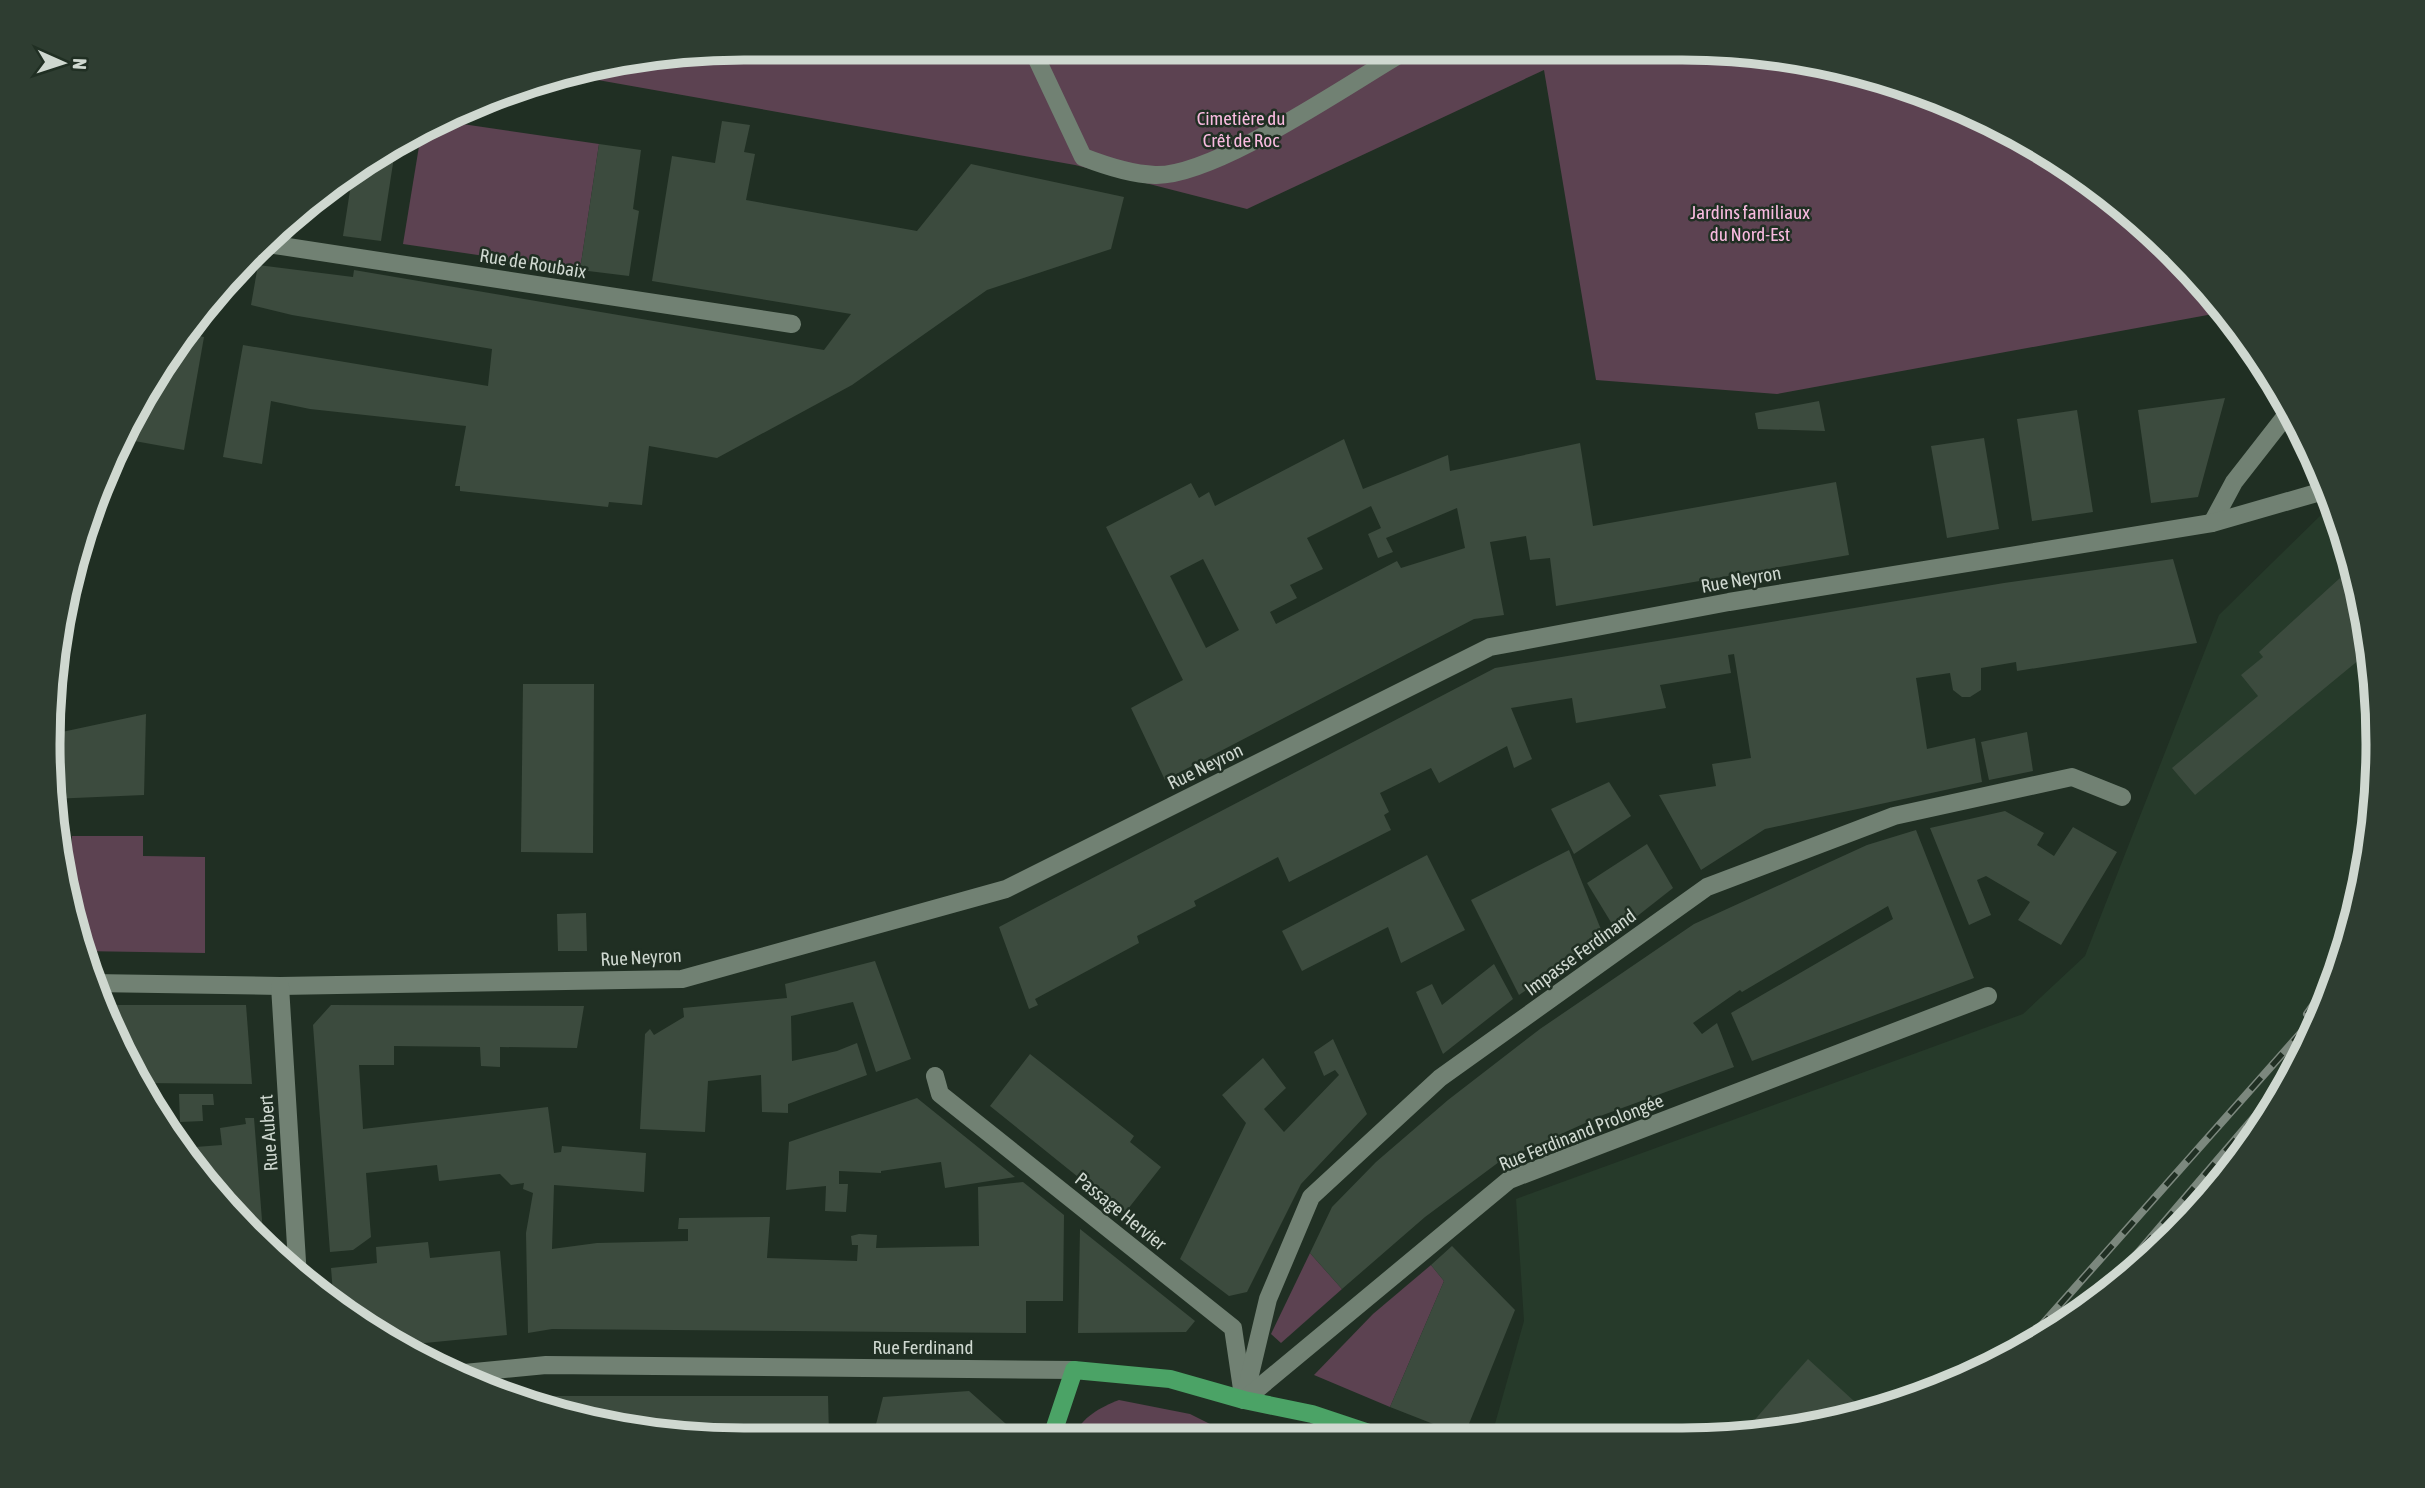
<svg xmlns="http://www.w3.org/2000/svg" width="2425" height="1488" font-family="'Asap Condensed',sans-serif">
	<rect width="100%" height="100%" fill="#202f23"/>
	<path fill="#263a2a" d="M2337 512 2372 653 2376 789 2354 924 2306 1052 2234 1168 2141 1268 2029 1348 1905 1404 1727 1439 1491 1438 1524 1321 1516 1199 2023 1014 2085 956 2219 615 2322 514Z"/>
	<g fill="#5c4251">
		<path d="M653 53H1772L1947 100 2105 191 2205 284 2224 312 1777 394 1596 380 1544 70 1247 209 1075 165 564 74Z"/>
		<path d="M435 120 599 144 580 270 403 244 422 128Z"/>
		<path d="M72 836H143V856L205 857V953L80 951 69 905Z"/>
		<path d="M1310 1253 1342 1289 1281 1343 1271 1334Z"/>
		<path d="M1431 1265 1444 1281 1390 1407 1314 1375 1373 1314Z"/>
		<path d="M1119 1400 1190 1414 1236 1437H1074C1081 1417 1101 1407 1119 1400Z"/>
	</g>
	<g fill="#3c4b3e" fill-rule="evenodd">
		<path d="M722 121 750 125 744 152 755 154 746 200 917 231 971 164 1124 197 1111 249 987 290 852 385 717 458 649 446 642 505 609 502 608 507 460 491V486H455L466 426 310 409 271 401 262 464 223 457 243 345 488 386 492 349 292 315 251 305 258 265 353 277 354 270 824 350 851 314 652 281 672 156 715 163Z"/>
		<path d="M396 144 381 241 343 236 353 171Z"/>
		<path d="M599 144 641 150 633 209 639 211 629 276 580 270Z"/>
		<path d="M183 333 204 337 184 450 118 438Z"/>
		<path d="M2225 398 2198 497 2151 503 2138 410Z"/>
		<path d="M1819 401 1825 431 1758 429 1755 413Z"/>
		<path d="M2077 410 2093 512 2032 521 2017 419Z"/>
		<path d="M1984 438 1999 529 1947 538 1931 446Z"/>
		<path d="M1344 439 1363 489 1448 455 1450 471 1580 443 1593 526 1836 482 1849 555 1556 606 1550 558 1530 560 1526 536 1490 542 1504 615 1474 619 1165 780 1131 708 1183 680 1106 527 1191 483 1199 498 1209 492 1215 506ZM1371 506 1381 528 1368 534 1378 558 1393 552 1386 538 1457 508 1465 548 1401 568 1397 561 1276 624 1270 612 1297 598 1290 585 1323 569 1307 538ZM1203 559 1239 630 1206 648 1170 576Z"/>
		<path d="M2173 559 2197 643 2017 671 2016 662 1981 668V690L1970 697H1962L1953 690 1950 673 1916 678 1927 749 1975 738 1982 782 1765 829 1701 870 1659 795 1716 786 1712 764 1751 758 1734 654 1728 655 1731 673 1660 685 1666 708 1576 723 1572 698 1511 708 1532 759 1514 768 1507 746 1439 783 1431 768 1380 793 1389 812 1384 815 1391 830 1289 882 1278 857 1194 901 1196 906 1137 936 1139 943 1035 999 1038 1005 1029 1009 999 927 1495 668 2004 583Z"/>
		<path d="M2352 567 2371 650 2195 795 2172 768 2258 696 2241 675 2263 657 2259 652Z"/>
		<path d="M523 684H594L593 853 521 852Z"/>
		<path d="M146 714 144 795 51 799 48 735Z"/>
		<path d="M2027 732 2033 771 1989 780 1981 742Z"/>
		<path d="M1609 782 1631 816 1574 854 1551 809Z"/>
		<path d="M2005 811 2044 833 2037 845 2054 856 2073 827 2117 852 2061 945 2018 920 2030 902 1986 876 1977 880 1991 915 1969 925 1930 828Z"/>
		<path d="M1916 830 1974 978 1752 1061 1731 1013 1893 919 1888 906 1742 992 1740 990 1693 1023 1702 1034 1717 1023 1734 1067 1603 1115 1499 1162 1425 1217 1342 1289 1310 1253 1332 1207 1376 1162 1448 1100 1540 1029 1694 924 1867 845Z"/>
		<path d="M1647 844 1673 888 1617 932 1587 883Z"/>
		<path d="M1569 850 1604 937 1519 995 1471 900Z"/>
		<path d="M1427 855 1465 930 1401 963 1388 927 1302 971 1282 931Z"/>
		<path d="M586 913 587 951H558L557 914Z"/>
		<path d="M875 961 911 1059 876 1072 853 1002 791 1016 792 1061 837 1051 857 1043 867 1075 788 1104V1113L762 1112 761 1075 708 1081 705 1132 640 1129 645 1034 650 1029 654 1035 684 1017 683 1008 787 998 785 984Z"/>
		<path d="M1494 964 1513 999 1443 1054 1416 992 1432 984 1442 1005Z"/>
		<path d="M102 1005H246L252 1084 141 1083Z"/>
		<path d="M331 1005 584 1006 577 1048 500 1047V1067L481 1066 480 1047 394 1046V1065H359L363 1129 548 1107 554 1153 561 1152 562 1146 646 1153 644 1192 554 1185 552 1249 597 1243 688 1241V1229H678L679 1218 770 1217 767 1258 857 1261 858 1245H852L851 1236 859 1234 877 1235 876 1248 979 1246 978 1187 1023 1182 1064 1215 1063 1301H1026V1333H1023L552 1329 528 1333 526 1233 533 1193 523 1189 524 1183 511 1185 500 1174 439 1181 437 1165 366 1173 371 1237 353 1250 330 1252 313 1025Z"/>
		<path d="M1333 1039 1367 1114 1301 1184 1247 1292 1229 1296 1180 1259 1246 1123 1222 1095 1263 1058 1286 1088 1264 1109 1284 1132 1339 1075 1335 1070 1324 1076 1314 1052Z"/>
		<path d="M1030 1054 1134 1136 1130 1142 1161 1167 1124 1214 990 1106Z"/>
		<path d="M179 1094H213L214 1105H202L203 1121 180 1122Z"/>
		<path d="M917 1098 1015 1177 945 1188 941 1162 881 1171V1173L839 1171V1184H848L846 1212 825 1211 826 1186 786 1190 789 1142Z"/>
		<path d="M245 1118H254L263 1233 253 1234V1227H244L182 1152V1148L222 1145 220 1128 246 1124Z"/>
		<path d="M1080 1229 1195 1321 1186 1332 1078 1333Z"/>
		<path d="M428 1242 430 1258 500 1251 507 1335 404 1345 334 1305 331 1268 377 1263 376 1247Z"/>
		<path d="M1452 1246 1515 1310 1464 1436 1390 1407 1444 1281 1431 1265Z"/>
		<path d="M1808 1359 1866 1412 1740 1437 1777 1394Z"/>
		<path d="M969 1391 1015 1432 1013 1436H873L883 1397Z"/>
		<path d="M546 1396H828L829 1436 653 1435 519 1399Z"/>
	</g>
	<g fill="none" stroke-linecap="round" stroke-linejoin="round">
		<g stroke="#718173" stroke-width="18">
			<path d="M1034 53 1083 157C1106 166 1130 174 1155 175 1214 177 1347 85 1402 53"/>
			<path d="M268 244 792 324"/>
			<path d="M2212 523 2234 482 2291 409"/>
			<path d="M92 983 280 986 682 979 1006 889 1490 647 1729 602 2212 523 2327 490"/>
			<path d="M280 986 298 1278"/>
			<path d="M935 1076 940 1094 1233 1328 1242 1389"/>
			<path d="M454 1374 546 1365 1074 1370"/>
			<path d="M1244 1400 1268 1299 1311 1197 1440 1078 1707 887 1894 816 2072 777 2122 797"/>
			<path d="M1244 1400 1509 1180 1988 996"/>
		</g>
		<path stroke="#4ba366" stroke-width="18" d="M1052 1436 1074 1370 1170 1379 1244 1400 1312 1414 1384 1438"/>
		<defs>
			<g id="rail">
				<path d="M2307 1014 2335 974"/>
				<path d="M2288 1077 2306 1051"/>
				<path d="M2100 1297 2294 1071"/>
				<path d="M2017 1353 2323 1008"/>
			</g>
		</defs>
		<use href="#rail" stroke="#7c887e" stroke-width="8"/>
		<use href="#rail" stroke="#202f23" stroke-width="5" stroke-dasharray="16" stroke-linecap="butt"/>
	</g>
	<g text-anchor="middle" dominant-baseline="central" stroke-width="5" stroke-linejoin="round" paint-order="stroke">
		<g font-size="19" fill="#f9bbe0" stroke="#202f23">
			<text x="1241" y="118">Cimetière du<tspan x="1241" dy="22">Crêt de Roc</tspan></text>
			<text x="1750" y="212">Jardins familiaux<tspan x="1750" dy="22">du Nord-Est</tspan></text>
		</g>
		<g font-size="19" fill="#cfd8d0" stroke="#202f23">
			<text transform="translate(533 263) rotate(9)">Rue de Roubaix</text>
			<text transform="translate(1741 579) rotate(-10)">Rue Neyron</text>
			<text transform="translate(1205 766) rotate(-26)">Rue Neyron</text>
			<text transform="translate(1580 952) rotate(-36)">Impasse Ferdinand</text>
			<text transform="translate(641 957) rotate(-3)">Rue Neyron</text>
			<text transform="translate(1581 1132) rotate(-22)">Rue Ferdinand Prolongée</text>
			<text transform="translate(268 1133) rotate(-94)">Rue Aubert</text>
			<text transform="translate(1121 1211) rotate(39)">Passage Hervier</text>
			<text x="923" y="1347">Rue Ferdinand</text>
		</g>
	</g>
	<path d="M0 0H2425V1488H0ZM744 60H1682A684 684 0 0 1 2366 744V744A684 684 0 0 1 1682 1428H744A684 684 0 0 1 60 744V744A684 684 0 0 1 744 60Z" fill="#2e3d31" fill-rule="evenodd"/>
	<path fill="none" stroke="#cfd8d0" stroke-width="9" d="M744 60H1682A684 684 0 0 1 2366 744V744A684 684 0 0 1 1682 1428H744A684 684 0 0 1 60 744V744A684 684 0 0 1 744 60Z"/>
	<g transform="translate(63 63) rotate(93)" stroke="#202f23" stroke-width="5" paint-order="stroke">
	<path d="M0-5L12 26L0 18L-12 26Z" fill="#cfd8d0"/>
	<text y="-10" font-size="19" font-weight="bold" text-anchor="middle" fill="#cfd8d0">N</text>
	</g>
</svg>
